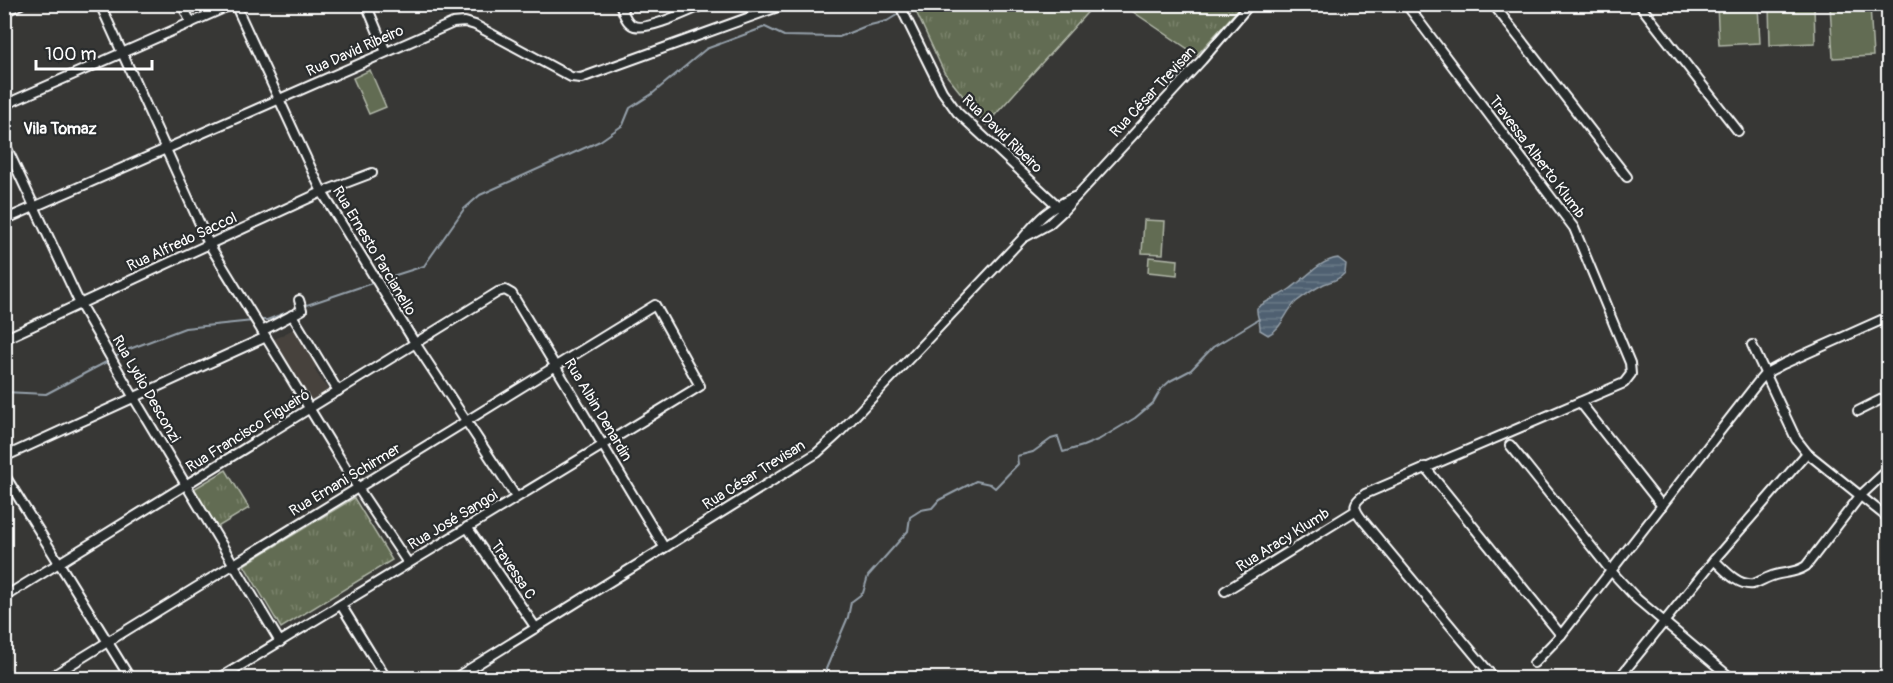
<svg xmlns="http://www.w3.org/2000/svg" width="1893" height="683" font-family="Pangolin,sans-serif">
	<defs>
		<pattern id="grass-tufts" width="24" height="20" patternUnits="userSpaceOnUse" patternTransform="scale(1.5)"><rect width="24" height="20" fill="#626c52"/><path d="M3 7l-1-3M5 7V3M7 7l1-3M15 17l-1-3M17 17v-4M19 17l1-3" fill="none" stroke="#7a826c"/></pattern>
		<pattern id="water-rules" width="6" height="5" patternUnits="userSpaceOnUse" patternTransform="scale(1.5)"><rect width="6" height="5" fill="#4f6171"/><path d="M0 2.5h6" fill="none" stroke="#697986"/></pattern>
	</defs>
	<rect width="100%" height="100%" fill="#373735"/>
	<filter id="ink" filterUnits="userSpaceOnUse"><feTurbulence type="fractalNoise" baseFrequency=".0167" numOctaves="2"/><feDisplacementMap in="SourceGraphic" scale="12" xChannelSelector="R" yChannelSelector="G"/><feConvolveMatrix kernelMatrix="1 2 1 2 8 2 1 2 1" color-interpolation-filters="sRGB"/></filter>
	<g filter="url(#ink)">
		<path fill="#46433d" d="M297 327 320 364 314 369 328 390 311 402 273 340Z"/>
		<g fill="url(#grass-tufts)" stroke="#b0b6a8" stroke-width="1.5">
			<path d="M913 5V4L1094 5 986 125 944 72Z"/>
			<path d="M1123 5H1242L1197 55Z"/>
			<path d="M226 470 249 508 216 528 192 490Z"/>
			<path d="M354 498 392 560 281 628 244 565Z"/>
		</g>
		<g fill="#626c52" stroke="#b0b6a8" stroke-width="1.5">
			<path d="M1717 5H1758L1760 43 1719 45Z"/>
			<path d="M1769 5H1814L1815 43 1770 45Z"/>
			<path d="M1830 5H1870L1873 56 1833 58Z"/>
			<path d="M370 70 386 107 369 114 353 78Z"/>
			<path d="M1144 220 1165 221 1163 254 1142 253Z"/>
			<path d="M1149 257 1178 260 1177 275 1148 272Z"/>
		</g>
		<path fill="url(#water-rules)" stroke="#95a0aa" stroke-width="1.5" d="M1338 258 1346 264 1345 273C1338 280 1333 281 1324 284 1314 289 1305 295 1296 302 1285 312 1282 329 1268 335L1260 330C1261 322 1256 316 1257 308 1267 300 1280 296 1290 289 1305 279 1320 260 1338 258Z"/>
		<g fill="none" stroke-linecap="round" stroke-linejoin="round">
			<g stroke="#95a0aa" stroke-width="2">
				<path d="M380 280 424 266 464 209 480 195 600 141 623 125 630 108 652 94 706 49 765 27 784 36 839 37 866 26 887 21 915 4"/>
				<path d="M304 306 375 282"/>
				<path d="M258 320H267L298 308"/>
				<path d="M115 357 127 350 185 328 253 321"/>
				<path d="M4 392 46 394 110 360"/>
				<path d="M826 678V669L848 617 851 602 863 593 868 576 908 531 910 517 921 510 932 508 939 500 976 481 990 484 995 488 1018 464 1017 456 1033 452 1051 439 1058 437 1063 452 1083 446 1100 439 1135 418 1153 403 1161 389 1170 381 1191 370 1213 347 1259 319"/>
			</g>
			<defs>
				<g id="street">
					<path d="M100 4 209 244 358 488 408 563"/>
					<path d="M182 4 191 23"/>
					<path d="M235 4 322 192 415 343 516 497"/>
					<path d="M366 4 386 52"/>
					<path d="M620 4C623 11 625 21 632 25 644 33 691 10 705 4"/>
					<path d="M899 4 942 91 957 112 1060 208"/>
					<path d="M1406 4 1574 228 1630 363 1631 374 1624 383 1365 494C1354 502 1352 506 1361 518L1494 678"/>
					<path d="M1493 4 1627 177"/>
					<path d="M1639 4 1738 131"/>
					<path d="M4 12 21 4"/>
					<path d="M4 105 233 4"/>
					<path d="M4 142 80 304 134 398 280 642"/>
					<path d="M4 220 453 23 465 22 475 25 571 77 581 78 786 4"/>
					<path d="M1025 237 1049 224 1063 211 1202 60 1250 4"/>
					<path d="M292 315 338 391"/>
					<path d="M262 331 302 310 299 300"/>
					<path d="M4 339 322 192 372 173"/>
					<path d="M1752 345 1796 439 1807 453 1888 518"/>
					<path d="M1580 402 1662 506"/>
					<path d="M1858 411 1888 396"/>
					<path d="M1510 445 1611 571 1637 599 1731 678"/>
					<path d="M4 457 266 337"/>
					<path d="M1425 467 1561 635"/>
					<path d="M4 474 130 678"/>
					<path d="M467 527 536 628"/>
					<path d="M1714 560C1724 569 1737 586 1753 584 1760 582 1767 577 1775 575 1786 572 1796 573 1806 566L1860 496 1888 470"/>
					<path d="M1225 591 1355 511"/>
					<path d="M4 597 498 292 505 290 512 294 664 547"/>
					<path d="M341 605 386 678"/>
					<path d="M1534 663 1561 635 1759 381 1766 373 1783 364 1888 317"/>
					<path d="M49 678 655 305 700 386 220 678"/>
					<path d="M455 678 817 453 838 434 1022 239C1041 216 1047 210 1074 197"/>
					<path d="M1619 678 1714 560 1807 453"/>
				</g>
			</defs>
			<use href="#street" stroke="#fff" stroke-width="12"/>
			<use href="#street" stroke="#2a2d2e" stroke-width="8"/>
		</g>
	</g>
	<g text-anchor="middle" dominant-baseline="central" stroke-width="4.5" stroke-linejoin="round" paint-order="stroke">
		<g font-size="15" fill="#fff" stroke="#2a2d2e">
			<text transform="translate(355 51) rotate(-24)">Rua David Ribeiro</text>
			<text transform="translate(1153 92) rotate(-47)">Rua César Trevisan</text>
			<text transform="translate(1002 134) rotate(44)">Rua David Ribeiro</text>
			<text transform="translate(1537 157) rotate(53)">Travessa Alberto Klumb</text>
			<text transform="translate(182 242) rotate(-25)">Rua Alfredo Saccol</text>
			<text transform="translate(374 251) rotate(59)">Rua Ernesto Parcianello</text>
			<text transform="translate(146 389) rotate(60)">Rua Lydio Desconzi</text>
			<text transform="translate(598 410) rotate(59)">Rua Albin Denardin</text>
			<text transform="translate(248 431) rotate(-32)">Rua Francisco Figueiró</text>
			<text transform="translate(754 475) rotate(-32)">Rua César Trevisan</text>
			<text transform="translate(345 480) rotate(-31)">Rua Ernani Schirmer</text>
			<text transform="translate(453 520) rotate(-31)">Rua José Sangoi</text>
			<text transform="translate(1283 540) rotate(-32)">Rua Aracy Klumb</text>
			<text transform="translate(513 570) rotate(56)">Travessa C</text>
		</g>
		<g font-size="16" font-weight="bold" fill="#fff" stroke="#2a2d2e">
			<text x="60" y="129">Vila Tomaz</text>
		</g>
	</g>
	<rect width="1893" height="683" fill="none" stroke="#2a2d2e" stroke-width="24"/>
	<rect x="12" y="12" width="1869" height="659" fill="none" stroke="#fff" stroke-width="2" filter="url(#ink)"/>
	<path d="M36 60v9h116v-9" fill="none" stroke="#ffffff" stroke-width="3"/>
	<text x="45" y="60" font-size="18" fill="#ffffff" stroke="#2a2d2e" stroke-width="4.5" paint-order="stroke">100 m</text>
</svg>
